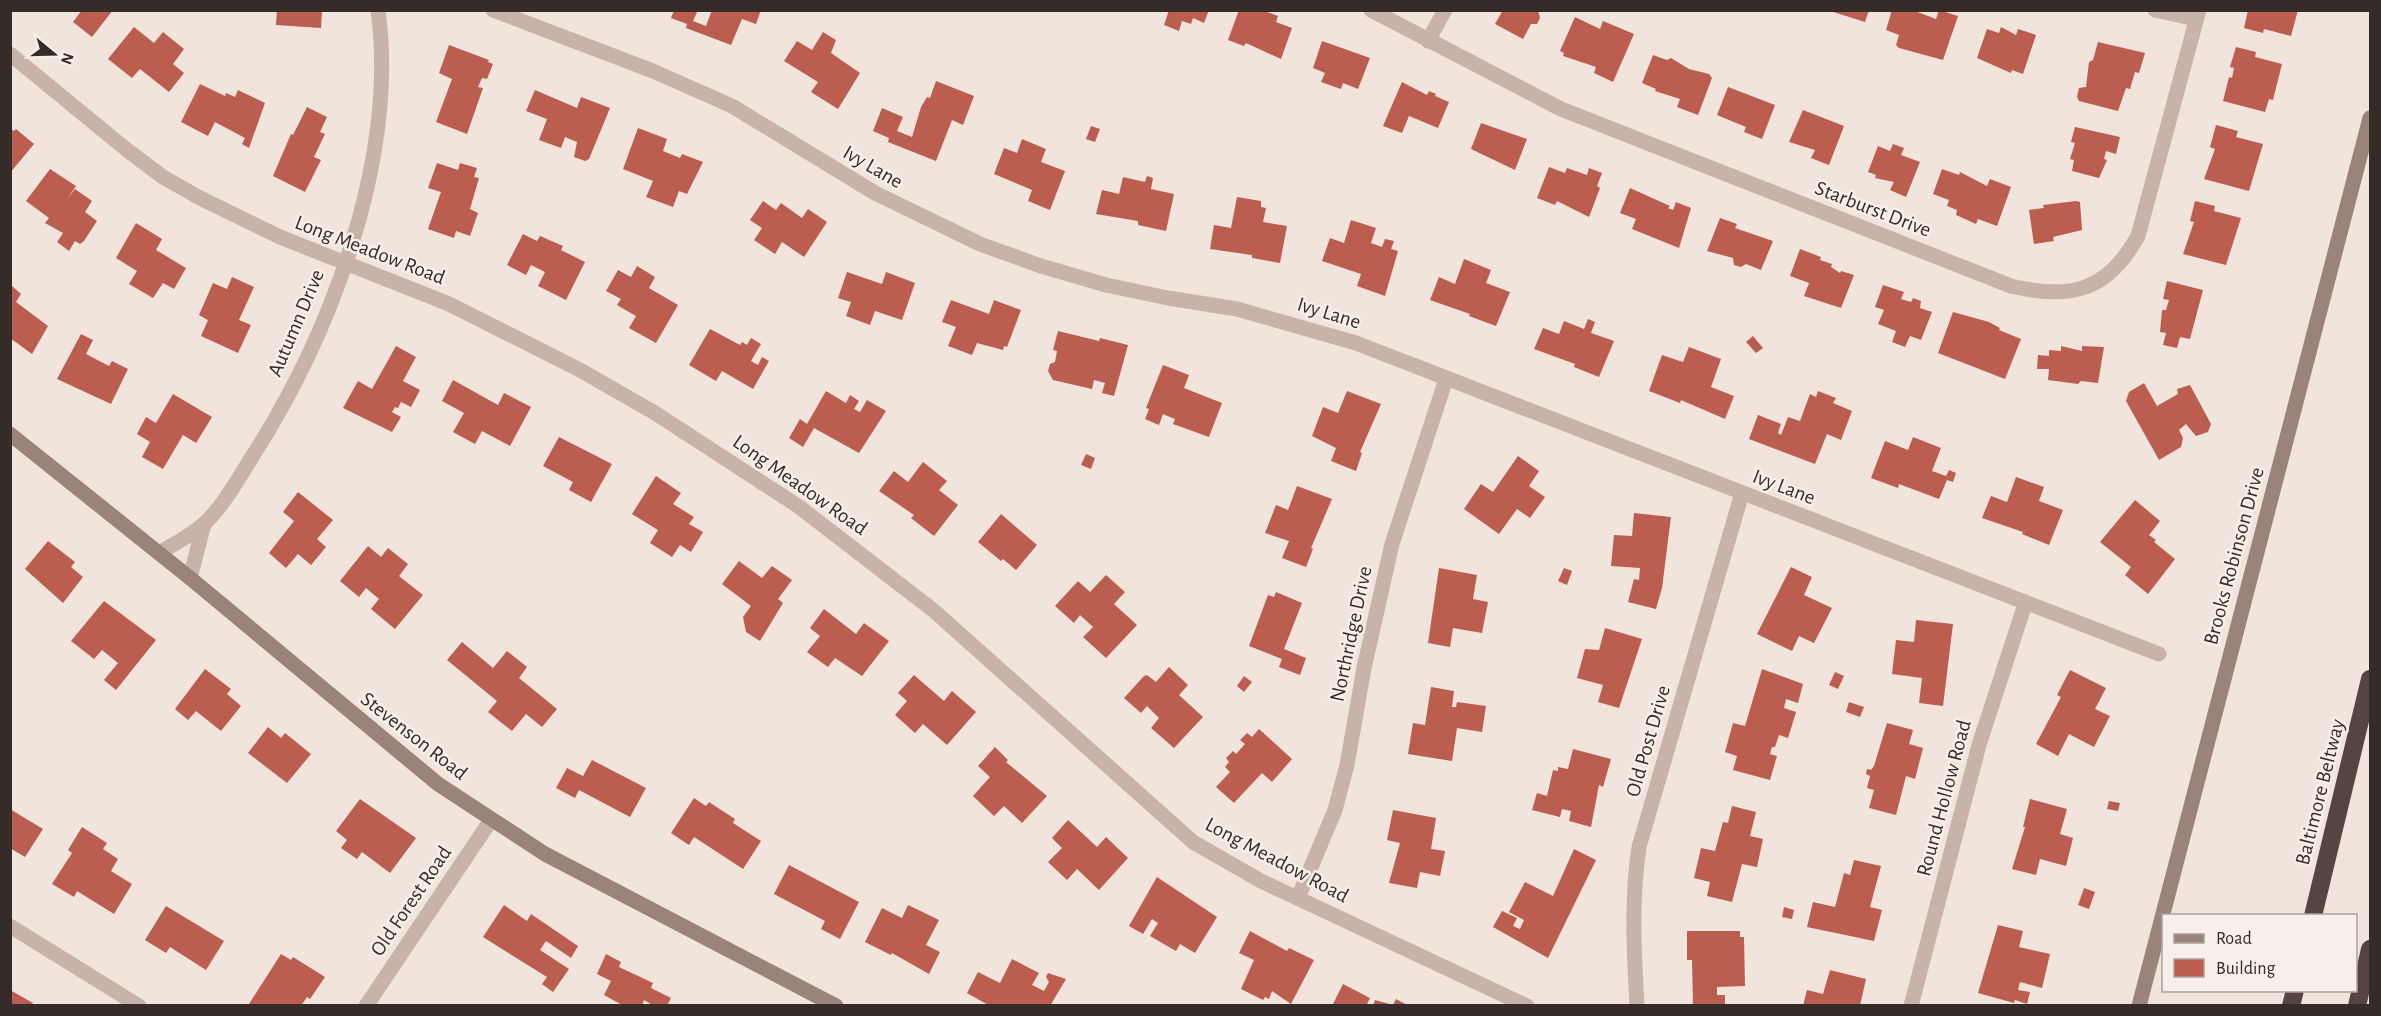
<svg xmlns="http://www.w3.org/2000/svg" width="2381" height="1016" font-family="'Alegreya Sans',sans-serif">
	<rect width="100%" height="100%" fill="#f0e4dc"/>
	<g fill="#bb5d4f">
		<path d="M82 10H113L92 37 73 22Z"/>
		<path d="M277 10H322L321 28 276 25Z"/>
		<path d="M674 10H698L693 21 706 26 712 10H761L756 24 742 19 731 45 686 28 687 24 671 18Z"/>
		<path d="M1169 10H1209L1204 23 1193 18 1191 24 1182 21 1179 31 1164 25Z"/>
		<path d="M1239 10H1262L1278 16 1276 22 1292 28 1281 59 1246 43 1244 46 1228 40Z"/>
		<path d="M1503 10H1538L1540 18 1537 24H1531L1523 39 1495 24Z"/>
		<path d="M1827 10H1869L1865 22Z"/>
		<path d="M1892 10H1912L1936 19 1939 10 1958 16 1943 60 1899 48 1896 45 1899 35 1886 30Z"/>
		<path d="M2248 10H2298L2291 36 2264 29 2263 33 2244 28Z"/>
		<path d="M1575 17 1600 29 1603 21 1634 34 1613 82 1594 73 1596 67 1563 56 1564 53 1560 51Z"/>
		<path d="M134 27 154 43 163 32 184 49 173 64 184 73 169 92 140 69 132 78 108 59Z"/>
		<path d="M2001 27 2016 35 2018 29 2036 35 2023 74 2012 70 2011 73 1977 58 1987 29 1999 33Z"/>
		<path d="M823 32 836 40 831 53 860 73 838 109 811 92 818 82 784 61 797 41 812 50Z"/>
		<path d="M1322 41 1370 58 1358 89 1343 83 1341 89 1321 82 1325 73 1313 68Z"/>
		<path d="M2098 42 2145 53 2139 73 2135 72 2130 89 2126 88 2118 111 2079 101 2077 97 2079 88 2086 87 2089 62 2093 60Z"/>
		<path d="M449 45 489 60 488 62 493 64 487 79 482 78 478 87 483 88 467 134 436 122 452 79 439 73Z"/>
		<path d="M2236 47 2256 52 2255 57 2282 64 2273 100 2269 99 2265 112 2223 101 2229 77 2232 78 2234 68 2230 67Z"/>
		<path d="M1653 55 1667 60 1671 58 1689 69 1709 74 1712 78 1698 115 1677 107 1680 99 1655 91 1656 89 1642 83Z"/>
		<path d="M936 81 974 96 963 125 952 120 936 161 888 142 889 138 873 131 882 108 903 117 897 131 912 137 921 107 927 97 930 98Z"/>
		<path d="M1402 82 1427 95 1429 91 1436 94 1435 96 1449 102 1438 128 1409 116 1402 133 1383 126Z"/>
		<path d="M200 84 225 96 226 93 235 97 238 90 265 103 249 148 242 144 245 138 215 122 208 136 181 122Z"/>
		<path d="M1728 87 1775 105 1762 139 1744 132 1746 127 1717 115Z"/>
		<path d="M535 90 577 108 581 97 610 108 589 159 585 161 574 157 577 142 565 137 561 148 539 140 547 119 526 111Z"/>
		<path d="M307 107 327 117 320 132 325 134 314 157 321 160 305 192 273 176 291 134 293 135Z"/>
		<path d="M1803 110 1844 126 1829 165 1811 158 1815 150 1789 142Z"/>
		<path d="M1481 123 1527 139 1515 170 1471 149Z"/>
		<path d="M2216 125 2238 131 2236 137 2263 144 2249 191 2204 179 2215 149 2210 147Z"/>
		<path d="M1091 126 1100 129 1095 142 1086 139Z"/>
		<path d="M2075 127 2120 137 2116 154 2106 151 2104 159 2107 160 2099 178 2072 171 2074 160 2070 159 2075 143 2071 142Z"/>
		<path d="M638 128 667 139 663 151 680 158 682 154 703 162 687 194 679 191 673 207 646 197 653 181 623 169Z"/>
		<path d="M10 129 14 131 16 129 34 144 10 173Z"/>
		<path d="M1022 139 1046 149 1041 162 1065 171 1050 210 1028 201 1032 190 994 174 1004 148 1017 153Z"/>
		<path d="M1893 144 1904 148 1901 155 1920 162 1906 197 1890 190 1894 182 1875 178 1876 175 1868 172 1878 146 1890 151Z"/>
		<path d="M437 163 458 170 460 163 477 168 474 177 479 178 470 209 478 213 470 236 456 231 454 238 428 229 441 192 428 188Z"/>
		<path d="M1549 167 1565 173 1567 168 1587 175 1589 168 1602 173 1597 186 1600 188 1589 217 1557 201 1555 205 1537 198Z"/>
		<path d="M50 169 76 186 67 199 75 189 92 201 85 212 97 221 84 241 80 244 75 241 69 251 57 242 63 233 45 223 49 218 26 201Z"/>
		<path d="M1942 169 1959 175 1960 172 1987 186 1990 179 2011 187 1997 226 1978 219 1976 224 1956 215 1957 210 1947 206 1949 200 1933 194Z"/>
		<path d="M1147 176 1153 178 1151 189 1174 194 1166 231 1138 225V221L1096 214 1102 190 1119 194 1123 177 1145 182Z"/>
		<path d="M1630 188 1670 206 1668 208 1673 210 1676 202 1691 208 1679 248 1632 229 1636 219 1620 213Z"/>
		<path d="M1237 197 1261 201V207L1266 208 1263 222 1287 226 1280 263 1252 258V255L1210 249 1214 225 1231 228Z"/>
		<path d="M763 201 776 210 781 203 802 218 808 209 827 222 804 257 782 242 775 254 754 240 762 228 750 220Z"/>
		<path d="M2076 201 2080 202 2082 230 2053 237 2054 241 2034 244 2029 210 2044 208 2043 205Z"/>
		<path d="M2195 201 2215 206 2214 211 2241 218 2226 265 2183 254 2194 222 2190 221Z"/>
		<path d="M1720 218 1737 224 1735 228 1773 241 1761 270 1746 264 1741 267 1734 265 1733 258 1707 251Z"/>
		<path d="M1351 220 1376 228 1371 243 1382 247 1385 239 1394 241 1391 249 1398 251 1385 296 1357 286 1361 274 1322 261 1330 238 1344 243Z"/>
		<path d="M136 223 162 239 156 250 186 268 174 289 163 283 153 298 129 284 137 271 116 258Z"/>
		<path d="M523 234 537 241 540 236 554 242 563 246 561 250 585 262 566 300 538 286 545 272 531 265 526 275 507 265Z"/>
		<path d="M1800 249 1821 257 1820 260 1832 264 1831 267 1840 273 1841 271 1854 275 1841 308 1804 296 1809 283 1790 276Z"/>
		<path d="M1464 259 1491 270 1486 283 1510 292 1496 326 1469 316 1470 314 1430 300 1439 277 1455 284Z"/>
		<path d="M637 266 655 277 649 288 678 305 656 343 629 328 636 316 617 305 621 299 606 291 618 270 631 277Z"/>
		<path d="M847 272 882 284 886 272 915 283 902 320 875 311 870 325 846 316 851 302 838 298Z"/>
		<path d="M232 277 254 287 239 320 251 325 238 353 201 336 208 320 199 315 213 283 227 289Z"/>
		<path d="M2167 281 2203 290 2190 339 2180 337 2177 348 2163 345 2166 333 2160 332 2162 310H2166L2169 300 2163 299Z"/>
		<path d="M1883 285 1904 292 1901 299 1911 302 1913 298 1921 301 1920 308 1932 312 1921 340 1910 336 1905 347 1892 342 1896 331 1878 324 1884 310 1875 307Z"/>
		<path d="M12 286 21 294 16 302 48 326 32 354 10 338Z"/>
		<path d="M951 300 989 314 994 300 1021 310 1007 347 1004 346 1003 350 977 343 972 355 948 346 956 327 942 322Z"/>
		<path d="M1953 312 1989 322 2000 328 1999 330 2021 339 2005 379 1938 353Z"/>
		<path d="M1588 319 1595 322 1591 333 1614 341 1599 377 1574 367 1575 364 1534 349 1543 328 1559 334 1564 321 1584 329Z"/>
		<path d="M710 329 740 345 742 342 747 345 751 338 761 344 751 361 758 365 762 357 769 361 753 389 722 371 716 381 689 365Z"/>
		<path d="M1058 331 1099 341 1100 338 1128 345 1114 396 1102 393 1105 383 1094 380 1092 389 1053 380 1048 371 1050 364 1055 362 1057 351 1053 350Z"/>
		<path d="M81 334 93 340 86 354 109 366 112 361 128 369 111 404 57 379Z"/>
		<path d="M1753 336 1763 348 1756 353 1746 342Z"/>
		<path d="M396 346 416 357 403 381 420 390 411 407 401 402 398 408 395 407 392 412 401 417 392 432 343 408 358 381 372 389Z"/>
		<path d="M2061 346 2082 351V346L2104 347 2098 383 2081 381 2078 384 2048 380 2049 369H2037L2038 355 2049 356V350L2061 351Z"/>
		<path d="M1689 347 1721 359 1711 387 1734 396 1725 419 1681 400 1680 403 1649 391 1662 355 1683 362Z"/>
		<path d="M1163 365 1189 375 1184 388 1222 403 1209 437 1173 424 1175 419 1163 414 1159 425 1145 419 1149 409 1146 408Z"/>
		<path d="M453 380 498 405 504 393 531 407 510 446 482 431 475 444 453 432 464 413 442 401Z"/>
		<path d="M2144 383 2157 406 2178 394 2177 389 2190 385 2211 424 2208 432 2196 436 2186 424 2179 430 2183 438 2181 447 2159 460 2126 401 2129 392Z"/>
		<path d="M826 391 846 403 850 395 859 401 854 409 860 412 867 400 886 411 859 453 814 428 803 447 789 438 800 419 807 424Z"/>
		<path d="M1347 391 1381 404 1360 452 1362 453 1356 471 1331 461 1336 448 1312 436 1323 407 1338 413Z"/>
		<path d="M1818 391 1836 398 1833 403 1852 411 1841 440 1827 434 1815 464 1749 439 1758 415 1781 424 1778 433 1781 435 1788 417 1800 421 1810 394 1816 397Z"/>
		<path d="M173 394 212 417 196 443 183 435 163 469 142 457 150 442 137 434 146 417 156 423Z"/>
		<path d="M559 437 612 464 591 502 569 490 573 482 543 466Z"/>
		<path d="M1913 437 1941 448 1932 471 1946 476 1949 470 1956 473 1953 482 1947 480 1939 499 1899 484 1898 488 1871 478 1885 441 1908 450Z"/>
		<path d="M1086 454 1095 458 1091 469 1081 465Z"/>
		<path d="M1518 456 1539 471 1529 486 1545 497 1530 518 1517 509 1499 534 1464 509 1481 484 1493 492Z"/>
		<path d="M923 462 947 481 939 490 958 505 934 536 911 518 914 515 879 491 894 471 908 482Z"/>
		<path d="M656 476 681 493 673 504 694 517 689 524 703 532 691 552 680 545 672 557 650 543 658 530 632 514Z"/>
		<path d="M2016 477 2044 487 2039 501 2063 510 2049 545 2022 534 2023 532 1982 518 1991 496 2007 502Z"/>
		<path d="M1297 486 1332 499 1311 548 1313 549 1306 567 1282 558 1289 541 1265 533 1276 505 1288 510Z"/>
		<path d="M298 492 333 520 317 539 326 547 311 565 298 554 286 568 269 553 294 521 283 512Z"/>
		<path d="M2135 500 2160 521 2149 535 2156 540 2154 542 2175 559 2148 594 2125 575 2131 567 2100 542Z"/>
		<path d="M1634 513 1671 517 1662 588 1656 609 1628 602 1634 579 1639 580 1640 568 1611 566 1614 535 1632 536Z"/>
		<path d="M1001 514 1037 545 1016 570 1003 559 1001 561 978 542Z"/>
		<path d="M48 541 75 562 71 567 83 577 63 603 25 569Z"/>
		<path d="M368 546 381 557 388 548 408 564 399 576 423 595 395 629 371 609 379 599 366 588 359 597 340 581Z"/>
		<path d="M739 561 762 578 772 566 792 580 778 599 783 603 760 641 746 632 743 617 751 606 722 584Z"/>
		<path d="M1791 567 1812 577 1804 595 1832 608 1814 643 1799 636 1792 651 1757 634Z"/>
		<path d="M1439 568 1477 575 1473 599 1488 602 1482 633 1453 628 1450 647 1428 643Z"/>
		<path d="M1564 568 1572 571 1567 585 1558 581Z"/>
		<path d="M1106 575 1125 592 1114 604 1137 625 1106 658 1083 637 1093 627 1080 615 1074 623 1055 606 1078 581 1090 592Z"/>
		<path d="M1276 592 1302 603 1284 649 1306 658 1300 675 1279 667 1282 659 1249 646 1268 595 1274 597Z"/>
		<path d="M104 601 156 640 116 690 104 680 118 663 102 650 94 659 71 641Z"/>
		<path d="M824 609 856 634 864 623 889 641 862 676 835 658 828 667 807 652 820 636 810 628Z"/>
		<path d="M1916 620 1953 624 1943 706 1919 703 1922 678 1892 674 1896 640 1914 642Z"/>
		<path d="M1605 628 1642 639 1619 708 1598 702 1603 685 1577 678 1585 649 1599 650Z"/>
		<path d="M462 642 493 668 507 651 527 667 519 678 557 709 542 727 526 714 512 731 488 712 497 701 447 660Z"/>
		<path d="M1169 667 1188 685 1179 695 1203 717 1174 748 1151 728 1159 718 1147 706 1141 713 1124 698 1144 676 1147 675 1156 682Z"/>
		<path d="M205 669 231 689 227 694 241 706 221 731 196 711 188 720 175 709Z"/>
		<path d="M1762 669 1803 684 1798 703 1786 699 1784 708 1796 712 1788 738 1779 735 1775 747H1772L1770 754 1777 756 1770 780 1733 770 1737 756 1725 752 1733 723 1745 726Z"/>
		<path d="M2070 670 2106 688 2095 709 2110 716 2094 747 2069 734 2058 756 2036 744 2061 697 2057 695Z"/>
		<path d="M1835 672 1844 676 1838 689 1829 685Z"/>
		<path d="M914 675 944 701 952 691 976 712 947 745 923 724 915 733 895 715 907 701 898 693Z"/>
		<path d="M1244 676 1252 682 1244 692 1237 686Z"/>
		<path d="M1431 687 1454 691 1452 707H1456L1457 702 1486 706 1482 732 1457 728 1452 761 1408 754 1413 723 1425 725Z"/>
		<path d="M1849 702 1864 707 1860 717 1846 712Z"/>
		<path d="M1887 723 1913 730 1909 744 1923 748 1915 779 1906 776 1896 815 1869 808 1874 790 1867 788 1870 776 1866 774 1867 769 1871 770 1874 766Z"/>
		<path d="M268 727 281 738 285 733 311 754 287 783 248 753Z"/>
		<path d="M1259 729 1292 759 1272 782 1262 773 1234 803 1216 787 1230 772 1225 767 1229 762 1226 758 1233 751 1236 754 1245 744 1240 740 1247 733 1252 737Z"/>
		<path d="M995 747 1008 760 1006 762 1047 796 1022 823 1004 806 994 816 973 796 990 777 978 766Z"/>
		<path d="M1573 749 1611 759 1603 787 1599 785 1591 827 1569 821 1571 811 1562 809 1560 817 1532 810 1537 793 1547 796 1553 770 1558 771V767L1568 769Z"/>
		<path d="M592 760 646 788 630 817 579 790 575 798 556 788 567 768 583 776Z"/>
		<path d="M694 798 706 806 709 802 735 819 733 823 761 841 743 869 694 837 689 845 671 833Z"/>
		<path d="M360 799 416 838 390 873 362 852 357 859 341 848 347 840 336 831Z"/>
		<path d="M2030 799 2067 809 2060 834 2073 838 2066 866 2040 859 2036 875 2012 869 2025 827H2023Z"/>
		<path d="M2109 801 2120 803 2118 811 2107 809Z"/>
		<path d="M1732 806 1756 812 1750 836 1763 839 1757 867 1742 864 1732 902 1707 896 1710 882 1694 878 1701 848 1715 851 1723 822 1728 823Z"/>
		<path d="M10 809 43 829 25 857 10 848Z"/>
		<path d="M1393 810 1436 818 1431 849 1445 851 1440 876 1420 872 1417 888 1389 883 1400 843 1387 840Z"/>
		<path d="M1068 820 1097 847 1106 837 1128 858 1099 890 1077 869 1067 880 1048 862 1062 848 1052 838Z"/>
		<path d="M82 827 107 843 103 849 118 859 111 871 132 884 114 914 77 891 74 897 52 884 72 853 68 850Z"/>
		<path d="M1574 849 1596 860 1548 958 1493 927 1502 911 1517 918 1513 926 1520 929 1524 920 1509 912 1525 882 1553 896Z"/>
		<path d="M1854 860 1881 866 1870 907 1882 910 1874 941 1807 927 1813 902 1835 907 1844 873 1850 875Z"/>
		<path d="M789 865 859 902 840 939 821 929 825 921 774 894Z"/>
		<path d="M1157 877 1217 917 1195 953 1180 944 1176 951 1150 936 1158 923 1152 919 1143 934 1129 926Z"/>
		<path d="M2084 888 2095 892 2089 909 2078 905Z"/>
		<path d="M504 905 527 921 531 914 578 946 571 958 546 941 540 950 569 969 553 992 542 984 547 977 483 937Z"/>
		<path d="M908 905 939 920 926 945 940 952 929 974 892 953 891 955 865 942 882 908 902 918Z"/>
		<path d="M166 906 224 941 206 970 170 947 166 953 145 940Z"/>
		<path d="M1784 907 1794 910 1792 919 1782 917Z"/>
		<path d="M1998 925 2023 931 2019 947 2050 954 2042 988 2020 982 2018 990 2030 992 2027 1004 2015 1000 2014 1003 1978 993Z"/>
		<path d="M1250 931 1287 951 1289 948 1314 960 1291 1004 1272 991 1269 999 1265 997 1263 1000 1241 989 1254 960 1239 953Z"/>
		<path d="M1687 931H1740V937H1744L1745 986 1717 987V995H1725V1006H1693L1692 960H1687Z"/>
		<path d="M281 954 291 960 293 957 325 977 310 999 307 997 301 1006H251L249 1004Z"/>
		<path d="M606 954 621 962 619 967 653 983 651 988 671 998 667 1006H654L644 1000 642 1006H624L604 995 611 981 597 974Z"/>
		<path d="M1012 959 1039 973 1032 985 1044 991 1049 982 1046 977 1048 973 1066 979 1050 1006H990L967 993 978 972 1000 983Z"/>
		<path d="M1830 970 1866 979 1860 1006H1803L1807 990 1823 994Z"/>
		<path d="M1343 984 1370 998 1366 1006H1332Z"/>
		<path d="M10 990 33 1003 31 1006H10Z"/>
		<path d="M1396 999 1409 1006H1373L1375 1000 1393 1005Z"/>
	</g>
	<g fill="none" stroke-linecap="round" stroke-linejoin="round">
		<g stroke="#c7b3a9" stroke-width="15">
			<path d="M493 10 653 71 732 106 875 193 980 244 1041 266 1106 285 1168 298 1237 309 1356 343 2159 654"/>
			<path d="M1371 10 1561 109 2011 286C2070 300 2107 292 2138 236L2199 10"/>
			<path d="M2155 10 2196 19"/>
			<path d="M1428 41 1445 10"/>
			<path d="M10 54 127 150 163 177 200 198 280 237 449 304 580 370 655 413 798 506 933 610 1193 842 1261 881 1527 1006"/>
			<path d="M159 553C174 544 192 535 205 523 224 505 238 479 252 457 331 334 398 158 378 10"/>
			<path d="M190 578 204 524"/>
			<path d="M1298 898 1335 810 1347 765 1364 668 1392 544 1446 379"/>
			<path d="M10 926 139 1006"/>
			<path d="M366 1006 491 820"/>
			<path d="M1637 1006C1634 952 1631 900 1639 847L1742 493"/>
			<path d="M1911 1006 1979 745 2025 604"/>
		</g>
		<g stroke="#9a837b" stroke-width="15">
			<path d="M10 434 190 578 438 784 545 854 836 1006"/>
			<path d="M2139 1006 2370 118"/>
		</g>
		<g stroke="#554440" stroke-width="18">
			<path d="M2313 916 2370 679"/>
			<path d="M2291 1006 2295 990"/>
			<path d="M2357 1006 2370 949"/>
		</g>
	</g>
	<g text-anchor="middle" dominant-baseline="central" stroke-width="5" stroke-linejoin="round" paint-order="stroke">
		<g font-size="21" fill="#352b28" stroke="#f8efe8">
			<text transform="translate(873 167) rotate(30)">Ivy Lane</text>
			<text transform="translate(1873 209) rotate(21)">Starburst Drive</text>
			<text transform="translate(370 250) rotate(21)">Long Meadow Road</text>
			<text transform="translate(1329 313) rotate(17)">Ivy Lane</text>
			<text transform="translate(296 323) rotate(-67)">Autumn Drive</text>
			<text transform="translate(800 485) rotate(35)">Long Meadow Road</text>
			<text transform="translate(1784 487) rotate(21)">Ivy Lane</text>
			<text transform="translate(2234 556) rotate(-75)">Brooks Robinson Drive</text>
			<text transform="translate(1351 634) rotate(-78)">Northridge Drive</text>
			<text transform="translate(414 736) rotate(38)">Stevenson Road</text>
			<text transform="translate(1648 741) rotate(-74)">Old Post Drive</text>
			<text transform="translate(2320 792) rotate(-76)">Baltimore Beltway</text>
			<text transform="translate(1944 798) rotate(-75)">Round Hollow Road</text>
			<text transform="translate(1277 860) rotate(28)">Long Meadow Road</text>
			<text transform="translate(411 901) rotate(-56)">Old Forest Road</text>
		</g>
	</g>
	<rect width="2381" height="1016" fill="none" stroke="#352b28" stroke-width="24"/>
	<rect x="2162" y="914" width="195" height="78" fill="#f8efe8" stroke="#aaa19b" stroke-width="1.5"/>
	<rect x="2174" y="934" width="30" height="9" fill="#9a837b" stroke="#aaa19b" stroke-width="1.5"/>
	<text x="2216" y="944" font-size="18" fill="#352b28">Road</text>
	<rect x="2174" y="959" width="30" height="18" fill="#bb5d4f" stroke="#aaa19b" stroke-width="1.5"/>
	<text x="2216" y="974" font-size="18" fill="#352b28">Building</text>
	<g transform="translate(54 54) rotate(109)" stroke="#f8efe8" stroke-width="4.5" paint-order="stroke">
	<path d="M0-4.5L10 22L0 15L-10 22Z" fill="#352b28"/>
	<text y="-9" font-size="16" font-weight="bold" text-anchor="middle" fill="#352b28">N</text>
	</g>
</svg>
